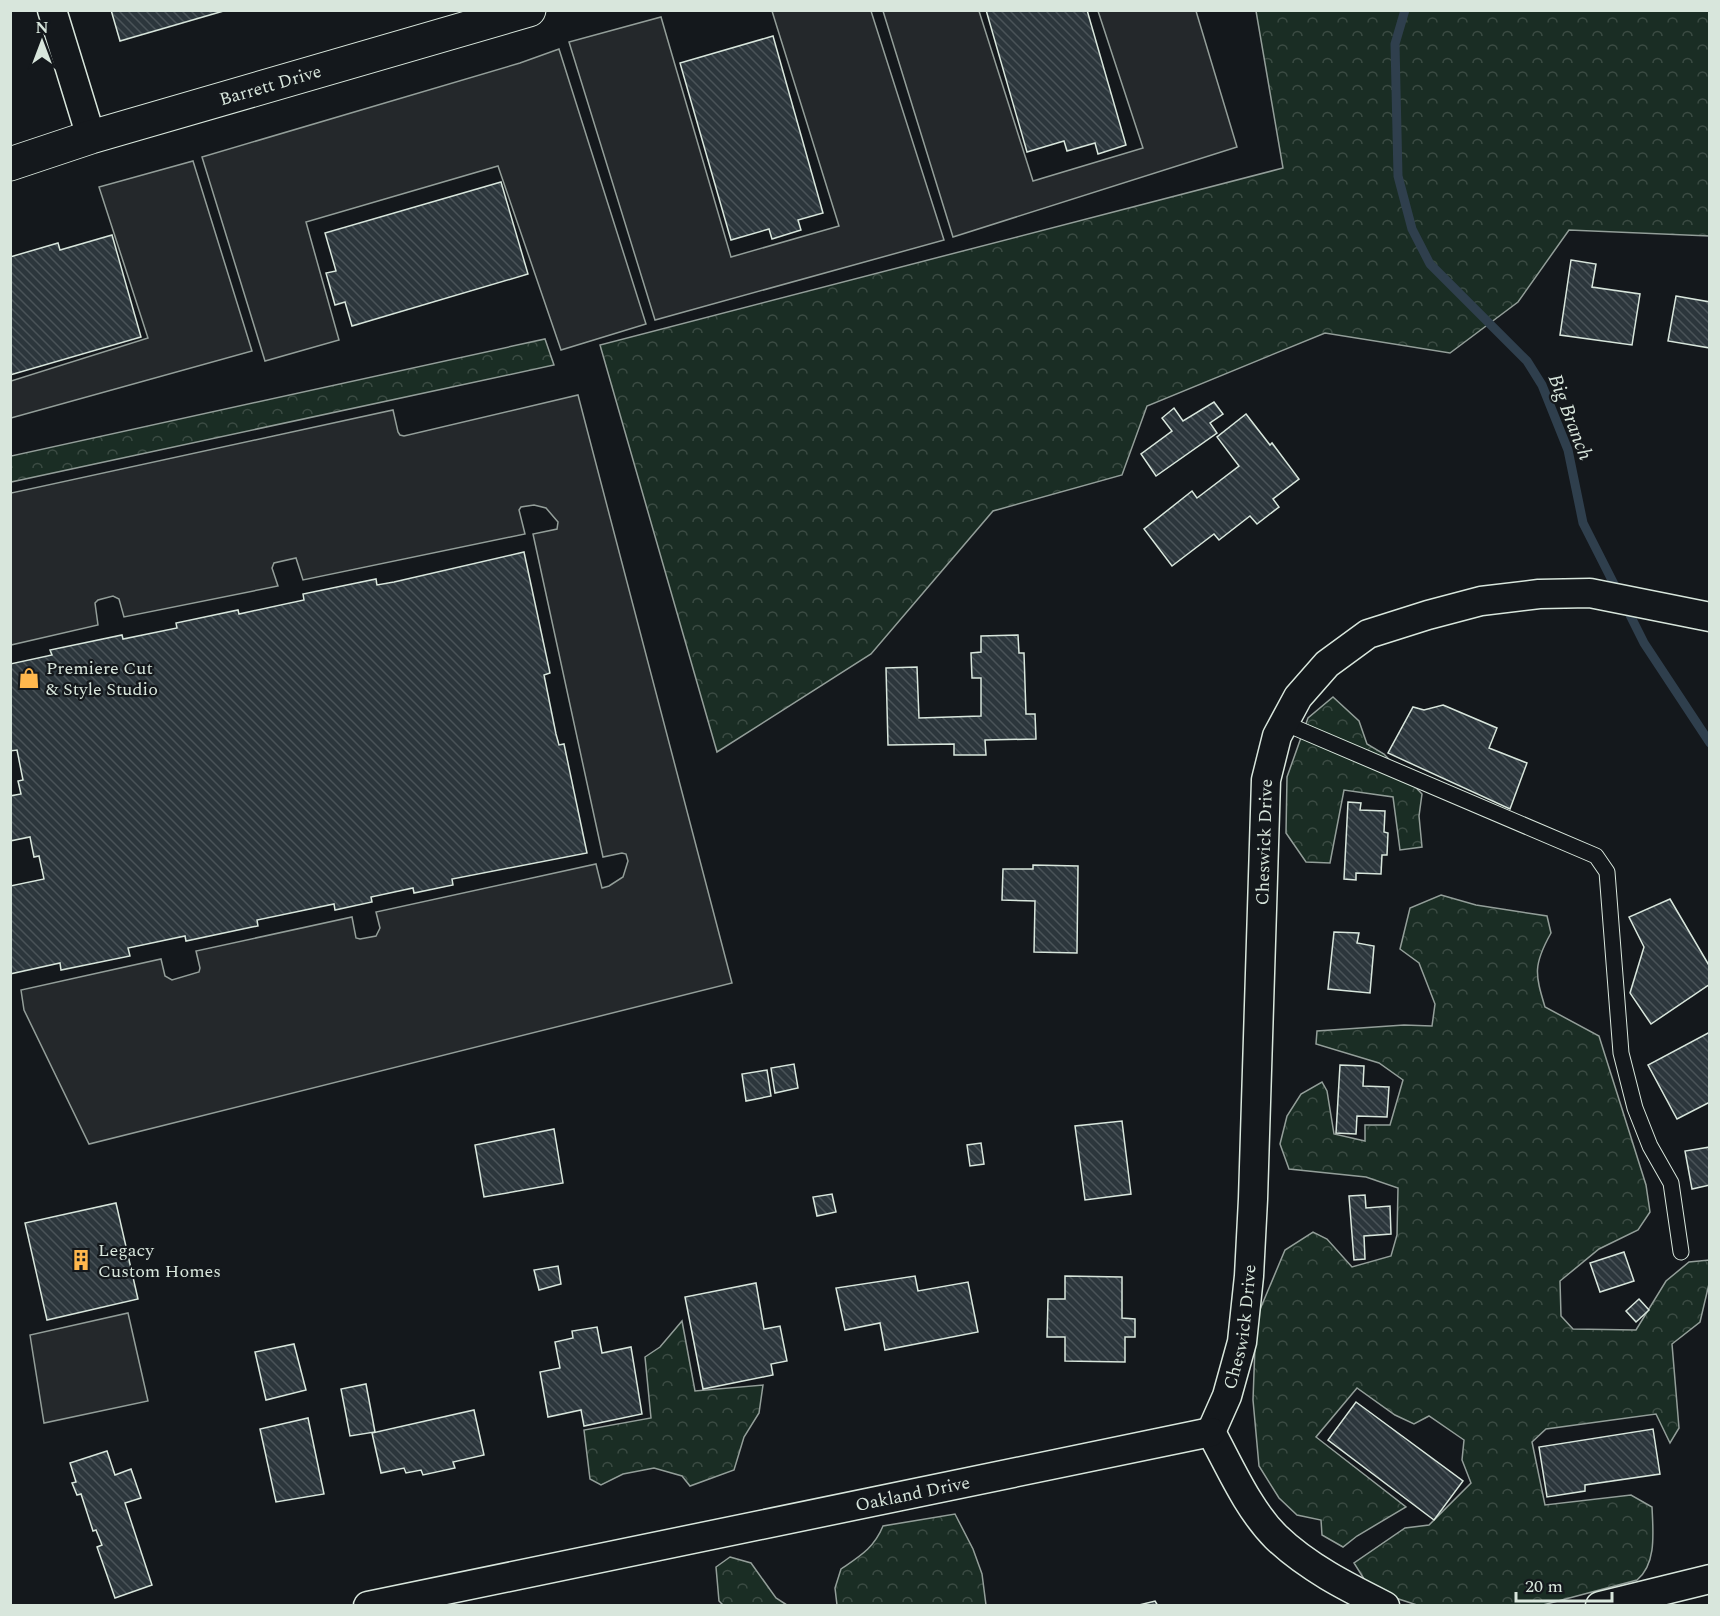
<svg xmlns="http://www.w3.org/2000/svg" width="1720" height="1616" font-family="Spectral,serif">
	<defs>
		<pattern id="forest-crowns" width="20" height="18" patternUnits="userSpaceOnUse" patternTransform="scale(1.5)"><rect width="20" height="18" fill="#1a2d24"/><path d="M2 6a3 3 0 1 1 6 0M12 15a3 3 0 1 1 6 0" fill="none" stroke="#3b4b43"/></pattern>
		<pattern id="building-back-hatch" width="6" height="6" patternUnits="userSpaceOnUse" patternTransform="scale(1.5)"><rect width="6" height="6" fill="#2c363c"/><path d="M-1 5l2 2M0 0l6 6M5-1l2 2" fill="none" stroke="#4a5358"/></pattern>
	</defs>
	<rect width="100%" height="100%" fill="#14181c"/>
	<g fill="url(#forest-crowns)" stroke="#939e99" stroke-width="1.5">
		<path d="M1256 11H1709V236L1569 230 1518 302 1450 353 1325 333 1147 406 1122 475 993 511 871 654 717 752 600 345 1283 168Z"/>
		<path d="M545 339 554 365 11 482V456Z"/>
		<path d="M1333 697 1359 721 1367 744 1384 754 1422 794 1419 816 1422 847 1400 850 1393 797 1344 790 1330 863 1306 862 1286 833 1287 777 1308 718Z"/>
		<path d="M1441 895 1476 905 1547 916 1551 933C1533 965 1535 974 1545 1007L1599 1036 1646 1185 1650 1212 1638 1230 1599 1249 1560 1281 1561 1316 1573 1329 1636 1330 1666 1281 1689 1262 1709 1260V1284L1700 1322 1672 1344 1679 1428 1670 1443 1656 1414 1546 1429 1532 1442 1545 1505 1631 1495 1652 1507C1653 1531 1657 1564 1637 1580L1543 1605H1417L1371 1590 1354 1563 1405 1528 1429 1525 1471 1483 1462 1460 1464 1440 1429 1416 1414 1424 1395 1415 1357 1388 1316 1437 1406 1507 1357 1536 1343 1547 1322 1535 1321 1520 1297 1515 1279 1498 1259 1466 1253 1400 1256 1319 1285 1250 1313 1232 1327 1239 1352 1267 1391 1256 1397 1235 1398 1188 1366 1177 1289 1169 1280 1144 1287 1116 1301 1094 1322 1082 1327 1091 1334 1134 1365 1141V1125H1390L1403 1080 1379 1063 1316 1044 1317 1031 1404 1025 1432 1026 1435 1004 1419 963 1400 949 1410 908Z"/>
		<path d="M682 1321 695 1391 763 1385 759 1413 744 1437 734 1470 690 1486 682 1476 654 1468 623 1474 601 1485 590 1479 584 1430 651 1418 645 1357 660 1347Z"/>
		<path d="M955 1514 973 1549 982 1574 986 1605H837L835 1588 841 1569C860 1556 874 1548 883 1526Z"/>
		<path d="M730 1557 751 1563 776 1598 787 1605H723L719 1601 716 1567Z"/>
	</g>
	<g fill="#24282b" stroke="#939e99" stroke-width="1.5">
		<path d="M772 11H871L944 240 655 320 569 42 661 17 731 257 839 226Z"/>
		<path d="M883 11H979L1033 181 1143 148 1098 11H1196L1237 147 953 237Z"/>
		<path d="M559 49 646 324 561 350 498 166 306 222 339 340 265 361 202 157 520 63Z"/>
		<path d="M193 161 252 351 11 418V381L148 338 99 187Z"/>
		<path d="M578 395 732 983 89 1144 24 1010 21 990 161 959 165 976 172 980 199 972 200 968 196 951 352 917 356 938 360 939 376 936 380 928 376 912 596 864 602 888 609 886 623 877 628 861 626 854 622 853 603 857 533 534 557 529 558 522 546 508 534 505 521 507 519 510 525 534 303 580 296 558 274 563 272 568 278 586 124 617 119 599 113 596 98 600 95 603 98 625 11 645V493L393 410 398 432 400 435 404 436Z"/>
		<path d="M128 1313 148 1401 44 1423 30 1335Z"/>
	</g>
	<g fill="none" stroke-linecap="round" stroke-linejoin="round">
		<g stroke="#2f3f4d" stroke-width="9">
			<path d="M1405 10 1395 44 1398 176 1412 229 1430 264 1527 361 1542 385 1568 450 1583 523 1618 592"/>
			<path d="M1626 607 1644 643 1710 743"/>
		</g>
	</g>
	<g fill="url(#building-back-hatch)" stroke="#d8e6dc" stroke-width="1.5">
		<path d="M111 10H227L120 41Z"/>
		<path d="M986 10H1087L1126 145 1098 154 1095 143 1067 151 1064 141 1027 152Z"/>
		<path d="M773 36 823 213 798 220 801 230 772 239 769 229 731 240 680 63Z"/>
		<path d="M501 182 528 274 352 326 345 302 335 305 326 273 336 271 325 233Z"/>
		<path d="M112 235 141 337 10 375V257L58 243 60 250Z"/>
		<path d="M1571 260 1596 264 1592 287 1640 294 1632 345 1560 335Z"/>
		<path d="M1676 296 1710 302V348L1668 341Z"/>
		<path d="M1214 402 1223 414 1210 423 1217 433 1156 476 1141 454 1172 431 1162 418 1174 408 1183 421Z"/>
		<path d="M1246 414 1270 445 1272 443 1299 479 1273 499 1279 507 1257 524 1250 516 1219 540 1214 534 1172 566 1144 529 1192 491 1197 498 1239 466 1217 437Z"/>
		<path d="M524 552 550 673 544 675 556 734 559 745 564 744 587 853 452 879 453 885 414 893 413 888 371 897 372 902 335 910 334 904 257 920 258 926 252 927 186 941 185 936 128 948 130 956 61 970 60 963 10 974V886L44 879 39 856 34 857 30 837 10 841V796L21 794 18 781 23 780 17 750 10 751V664L52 655 50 650 122 635 123 639 177 628 176 623 238 610 239 614 304 600 303 594 376 579 377 585 394 582Z"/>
		<path d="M1018 635 1019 653H1024L1026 714H1035L1036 739 985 740 986 755H954V744L888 745 886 668 917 667 919 718 981 716V678H972L971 653 981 652V636Z"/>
		<path d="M1443 705 1497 728 1489 748 1527 763 1510 809 1388 753 1413 707 1424 710Z"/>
		<path d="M1348 802 1361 803 1360 810 1385 811 1384 832 1388 833 1387 855H1382L1381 874 1356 873V880L1344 879Z"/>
		<path d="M1033 865 1078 866 1077 953 1034 952 1035 901 1002 900 1003 869H1033Z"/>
		<path d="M1670 899 1710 967V984L1651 1024 1630 993 1644 947 1629 917Z"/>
		<path d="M1334 932 1359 933 1357 943 1374 946 1370 993 1328 989Z"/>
		<path d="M1710 1032V1102L1677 1119 1648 1065Z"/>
		<path d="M794 1064 798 1088 775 1093 771 1068Z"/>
		<path d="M1340 1065 1364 1066 1363 1086 1389 1087 1387 1117 1357 1116 1356 1134 1336 1133Z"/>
		<path d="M767 1070 771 1096 746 1101 742 1074Z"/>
		<path d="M1122 1121 1131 1194 1085 1200 1075 1126Z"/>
		<path d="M554 1129 563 1183 484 1197 475 1145Z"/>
		<path d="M981 1143 984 1164 970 1166 967 1145Z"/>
		<path d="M1710 1147V1185L1692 1189 1685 1151Z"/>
		<path d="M832 1194 836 1212 817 1216 813 1197Z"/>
		<path d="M1365 1195 1366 1208 1390 1206 1391 1234 1364 1236 1365 1259 1354 1260 1349 1196Z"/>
		<path d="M116 1203 138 1299 47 1320 25 1223Z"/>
		<path d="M1624 1252 1634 1281 1600 1292 1590 1263Z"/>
		<path d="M558 1266 561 1284 539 1290 534 1270Z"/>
		<path d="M915 1276 918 1291 968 1282 978 1332 885 1350 880 1323 845 1330 836 1288Z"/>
		<path d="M1065 1276 1122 1277V1318L1135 1319V1337H1125V1362L1065 1361V1337H1047L1048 1299H1065Z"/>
		<path d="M756 1283 764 1329 780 1326 787 1361 771 1364 773 1375 703 1389 685 1297Z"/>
		<path d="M1639 1299 1649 1310 1636 1322 1626 1311Z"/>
		<path d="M597 1327 602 1353 631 1347 642 1414 584 1426 581 1410 548 1417 540 1372 560 1368 555 1342 573 1338 572 1331Z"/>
		<path d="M294 1344 306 1390 266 1400 255 1352Z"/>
		<path d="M366 1384 375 1432 350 1436 341 1389Z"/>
		<path d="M1356 1402 1463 1481 1434 1520 1328 1440Z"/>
		<path d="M474 1410 484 1455 453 1462 455 1468 423 1475 421 1470 406 1473 404 1468 381 1473 372 1433Z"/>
		<path d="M308 1418 324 1494 276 1502 260 1429Z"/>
		<path d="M1653 1429 1660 1474 1585 1485V1491L1547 1497 1539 1447Z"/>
		<path d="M107 1451 115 1475 131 1469 141 1498 125 1503 152 1585 115 1598 97 1547 102 1545 96 1530 93 1531 81 1494 77 1495 72 1483 76 1482 70 1463Z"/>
		<path d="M1155 1601 1158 1606H1135Z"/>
	</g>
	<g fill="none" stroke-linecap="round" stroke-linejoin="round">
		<defs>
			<path id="service" d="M1284 723 1596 856 1607 872 1621 1053 1635 1108 1650 1146 1671 1183 1681 1252"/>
			<g id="minor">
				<path d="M52 10 91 137"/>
				<path id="s1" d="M1211 1432 1227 1396 1242 1342 1249 1276 1253 1199 1266 780 1277 736 1298 697 1327 664 1368 634 1428 615 1481 601 1539 594 1590 593 1710 617"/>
				<path d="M1211 1432C1230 1467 1248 1509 1276 1537 1307 1567 1347 1587 1385 1606"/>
				<path id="s2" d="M368 1606 1211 1432"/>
				<path d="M1600 1606 1710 1579"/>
			</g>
			<g id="tertiary">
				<path id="s3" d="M10 164 91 137 529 10"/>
			</g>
		</defs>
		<use href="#service" stroke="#d8e6dc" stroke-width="17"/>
		<use href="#minor" stroke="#d8e6dc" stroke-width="31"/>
		<use href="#tertiary" stroke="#d8e6dc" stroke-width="35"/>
		<use href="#service" stroke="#14181c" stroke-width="15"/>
		<use href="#minor" stroke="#14181c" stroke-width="28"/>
		<use href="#tertiary" stroke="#14181c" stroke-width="33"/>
	</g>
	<defs>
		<symbol id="shop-bare" viewBox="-9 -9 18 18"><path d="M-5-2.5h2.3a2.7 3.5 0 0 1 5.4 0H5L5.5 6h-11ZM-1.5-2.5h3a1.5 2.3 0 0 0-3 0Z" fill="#ffb74d" stroke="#14181c" stroke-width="2.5" paint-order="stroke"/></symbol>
		<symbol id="building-bare" viewBox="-9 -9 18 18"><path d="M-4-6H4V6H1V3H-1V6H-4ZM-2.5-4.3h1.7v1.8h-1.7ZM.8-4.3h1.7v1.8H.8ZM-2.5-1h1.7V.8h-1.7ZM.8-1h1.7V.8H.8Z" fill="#ffb74d" stroke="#14181c" stroke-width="2.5" paint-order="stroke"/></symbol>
	</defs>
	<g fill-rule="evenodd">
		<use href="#shop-bare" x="14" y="663" width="30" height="30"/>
		<use href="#building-bare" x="66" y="1245" width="30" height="30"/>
	</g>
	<g text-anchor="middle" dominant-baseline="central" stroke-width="4.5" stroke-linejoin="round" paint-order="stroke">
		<g font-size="18" fill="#d8e6dc" stroke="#14181c">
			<text stroke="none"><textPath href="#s3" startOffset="272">Barrett Drive</textPath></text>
			<text stroke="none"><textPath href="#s1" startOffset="596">Cheswick Drive</textPath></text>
			<text stroke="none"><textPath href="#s1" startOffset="110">Cheswick Drive</textPath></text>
			<text stroke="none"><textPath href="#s2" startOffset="556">Oakland Drive</textPath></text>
		</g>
		<g font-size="18" fill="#d8e6dc" stroke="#14181c" text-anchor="start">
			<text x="46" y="668">Premiere Cut<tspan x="46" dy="21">&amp; Style Studio</tspan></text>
			<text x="98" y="1250">Legacy<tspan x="98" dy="21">Custom Homes</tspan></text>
		</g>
		<g font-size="20" font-style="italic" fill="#d8e6dc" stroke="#14181c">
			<text transform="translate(1570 417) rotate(69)">Big Branch</text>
		</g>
	</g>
	<rect width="1720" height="1616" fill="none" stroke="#d8e6dc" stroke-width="24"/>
	<g transform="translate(42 42)" stroke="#14181c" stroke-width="4.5" paint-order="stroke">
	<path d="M0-4.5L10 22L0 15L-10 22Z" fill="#d8e6dc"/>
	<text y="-9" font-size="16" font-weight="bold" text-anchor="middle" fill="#d8e6dc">N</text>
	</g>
	<path d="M1516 1592v9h96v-9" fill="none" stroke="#d8e6dc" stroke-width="3"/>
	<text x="1525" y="1592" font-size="18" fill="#d8e6dc" stroke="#14181c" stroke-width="4.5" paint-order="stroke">20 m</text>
</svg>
